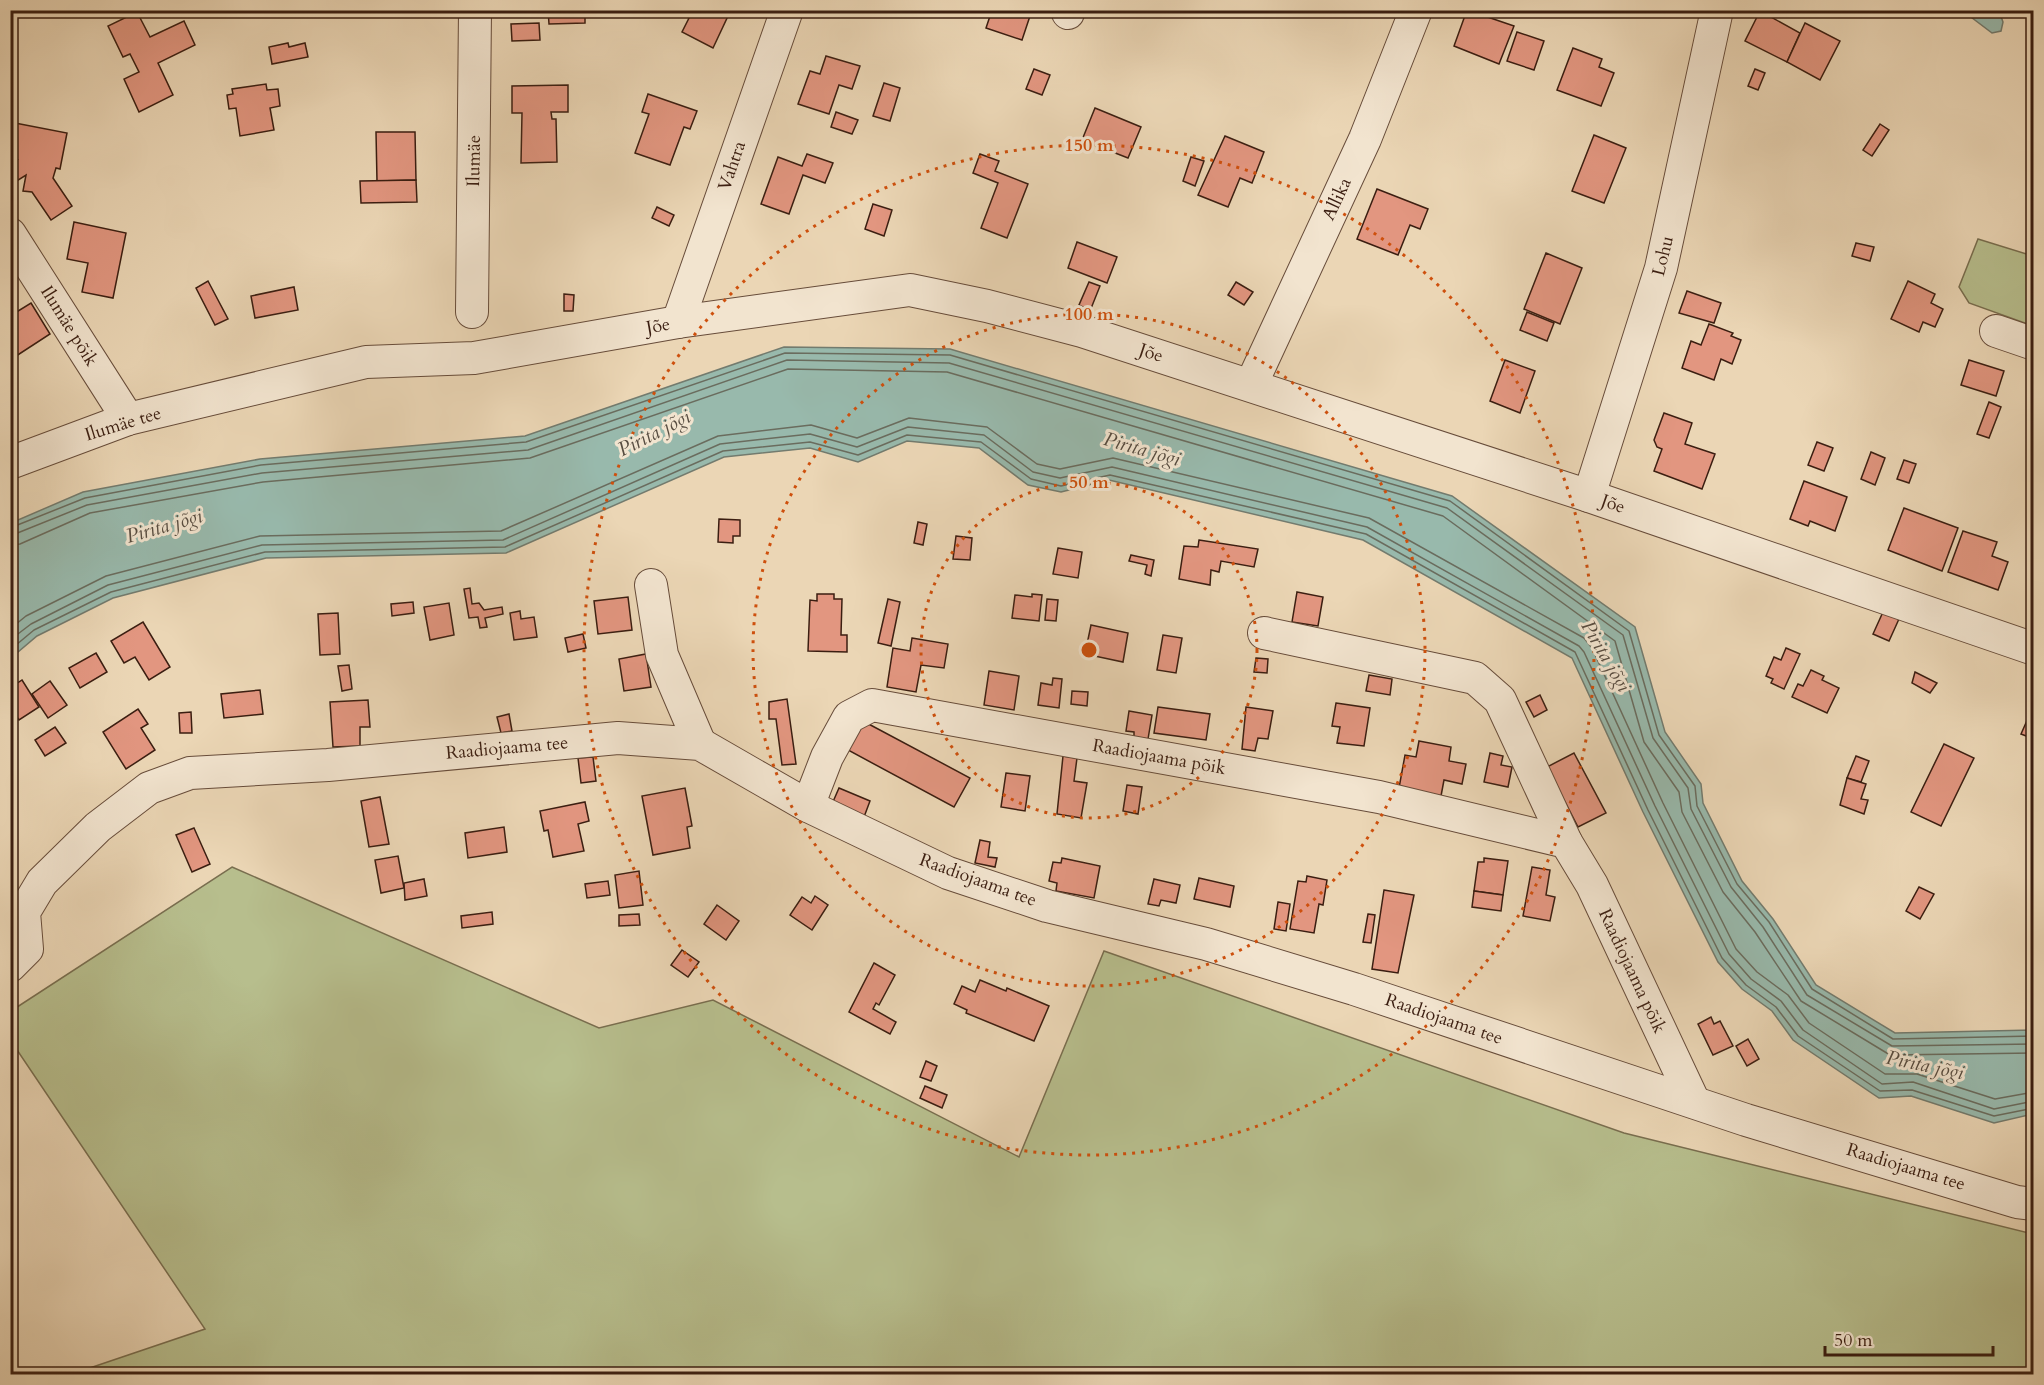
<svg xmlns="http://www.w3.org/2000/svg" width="2044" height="1385" font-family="Cardo,serif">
	<rect width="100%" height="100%" fill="#ebd6b5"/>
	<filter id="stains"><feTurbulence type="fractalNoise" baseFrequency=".00333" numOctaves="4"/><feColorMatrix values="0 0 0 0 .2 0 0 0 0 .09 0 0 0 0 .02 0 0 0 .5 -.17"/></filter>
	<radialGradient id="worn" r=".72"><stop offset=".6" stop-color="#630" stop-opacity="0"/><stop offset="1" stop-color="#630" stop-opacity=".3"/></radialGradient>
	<g fill="#b7be8d" stroke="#796e4f" stroke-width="1.5">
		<path d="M1978 239 2033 256V326L1969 303 1959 287Z"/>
		<path d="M232 867 599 1028 713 1000 1019 1157 1104 951 1624 1133 2033 1234V1374H72L205 1329 11 1041V1011Z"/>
	</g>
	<g fill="#98b9ac" stroke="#737b6e" stroke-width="1.5">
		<path d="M1963 11H1999L2003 22 2001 31 1992 33Z"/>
		<path d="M784 347 950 349 1452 496 1635 627 1665 732 1701 784 1703 803 1742 881 1773 919 1816 985 1895 1033 2033 1030V1114L1994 1123 1911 1096 1879 1098 1793 1040 1772 1011 1742 989 1718 962 1643 812 1572 658 1363 540 1109 480 1061 492 1028 485 979 448 907 441 858 462 810 448 724 457 506 553 266 558 113 598 37 636 11 658V523L83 492 260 459 525 436Z"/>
	</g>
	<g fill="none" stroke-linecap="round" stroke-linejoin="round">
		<g stroke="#6a6c5e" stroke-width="1.5">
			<path d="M10 528 85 498 261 465 526 442 785 353 950 355 1450 501 1629 631 1659 735 1695 786 1697 806 1737 884 1769 922 1812 989 1893 1039 2034 1036"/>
			<path d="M10 536 87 505 262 473 528 450 787 360 949 363 1447 508 1623 635 1653 738 1688 788 1691 809 1731 887 1763 927 1807 995 1892 1046 2034 1044"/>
			<path d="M10 545 20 544 90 513 263 482 530 458 788 369 947 372 1443 516 1615 641 1644 742 1679 792 1682 812 1723 892 1755 932 1801 1001 1890 1055 2034 1053"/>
			<path d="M10 629 26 616 106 576 260 536 501 531 718 436 811 425 857 438 909 418 987 427 1037 464 1060 469 1113 458 1369 518 1584 638 1592 648 1663 803 1736 949 1757 972 1788 995 1809 1023 1885 1074H1917L1995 1099 2034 1092"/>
			<path d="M10 640 31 624 108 585 262 545 503 540 720 444 810 434 857 447 908 427 984 435 1033 472 1060 478 1112 467 1367 527 1579 646 1584 652 1655 806 1729 954 1751 979 1781 1001 1803 1030 1882 1084 1913 1082 1994 1109 2034 1101"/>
			<path d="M10 650 34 630 111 592 265 552 505 547 723 451 810 442 858 455 907 435 981 442 1031 479 1061 486 1110 475 1366 534 1575 652 1648 810 1722 958 1746 985 1776 1007 1798 1036 1880 1091 1912 1090 1994 1116 2034 1108"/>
		</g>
	</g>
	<g fill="#e29680" stroke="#3b1e11" stroke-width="1.5">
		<path d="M548 10H585V23L549 24Z"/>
		<path d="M674 10H717L728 16 713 48 682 32 689 18Z"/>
		<path d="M992 10H1032L1022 40 986 28Z"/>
		<path d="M1467 10 1514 26 1499 64 1454 46Z"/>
		<path d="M1760 11 1800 33 1787 62 1745 41Z"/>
		<path d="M137 12 150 37 184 21 195 45 158 63 173 95 139 112 124 79 139 72 130 54 123 57 108 26Z"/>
		<path d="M539 23 540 40 512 41 511 24Z"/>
		<path d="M1805 23 1840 41 1820 80 1787 62Z"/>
		<path d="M1517 32 1544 41 1534 70 1507 61Z"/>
		<path d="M288 43 289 47 305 43 308 57 272 64 269 47Z"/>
		<path d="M1573 48 1602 59 1599 67 1614 73 1601 106 1557 90Z"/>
		<path d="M826 56 860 66 852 89 839 85 829 114 798 104 810 71 820 74Z"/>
		<path d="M1034 69 1050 75 1042 95 1026 89Z"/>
		<path d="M1755 69 1765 73 1758 90 1748 86Z"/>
		<path d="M884 83 900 88 890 121 873 116Z"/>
		<path d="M266 84 267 90 278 89 280 106 270 108 274 130 240 136 236 108 229 109 227 95 233 94 232 89Z"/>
		<path d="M568 85V112H551L552 119H556L557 162 521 163 522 113H512V86Z"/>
		<path d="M648 94 697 111 690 129 684 127 670 165 635 153 649 114 642 112Z"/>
		<path d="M1095 108 1141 127 1128 158 1082 140Z"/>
		<path d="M836 112 858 120 852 134 831 127Z"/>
		<path d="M15 123 67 133 60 169 56 168 53 178 72 206 51 220 32 192 23 191 26 175 12 184 10 181V164L17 160 10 159Z"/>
		<path d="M1880 124 1889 130 1872 156 1863 150Z"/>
		<path d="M376 132H415L416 180 377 181Z"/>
		<path d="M1594 135 1626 148 1604 203 1572 191Z"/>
		<path d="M1225 136 1264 152 1252 183 1240 178 1228 207 1198 195Z"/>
		<path d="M807 154 833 163 825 183 803 175 789 214 761 204 778 157 802 166Z"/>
		<path d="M980 154 999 161 995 171 1028 184 1007 238 981 228 998 183 973 173Z"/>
		<path d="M1191 157 1204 161 1195 186 1183 181Z"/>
		<path d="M416 180 417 202 361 203 360 181Z"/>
		<path d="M1377 189 1428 209 1420 229 1410 225 1398 255 1357 239Z"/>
		<path d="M873 204 892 210 884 236 865 229Z"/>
		<path d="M657 207 674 215 669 226 652 218Z"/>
		<path d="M74 222 126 233 113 298 82 292 88 263 67 259Z"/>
		<path d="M1077 242 1117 257 1107 283 1068 268Z"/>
		<path d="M1856 243 1874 247 1870 261 1852 256Z"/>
		<path d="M1546 253 1582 268 1560 324 1524 309Z"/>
		<path d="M208 281 228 319 215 325 196 288Z"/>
		<path d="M1908 281 1935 294 1931 303 1943 309 1935 327 1923 322 1919 332 1891 319Z"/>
		<path d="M1089 282 1100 286 1090 311 1079 305Z"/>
		<path d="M1236 282 1253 292 1244 305 1228 295Z"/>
		<path d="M294 287 298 310 255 318 251 296Z"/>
		<path d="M1687 291 1721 303 1714 323 1679 313Z"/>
		<path d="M564 294 574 295 573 311H564Z"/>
		<path d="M31 303 50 334 10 360V316Z"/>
		<path d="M1527 312 1554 323 1547 341 1520 330Z"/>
		<path d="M1709 324 1733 333 1731 336 1741 340 1732 364 1721 359 1714 380 1682 368 1691 341 1701 345Z"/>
		<path d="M1505 360 1535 371 1520 413 1490 401Z"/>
		<path d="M1969 360 2004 371 1996 396 1961 385Z"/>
		<path d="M1989 402 2001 407 1989 438 1977 434Z"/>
		<path d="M1664 413 1692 423 1685 444 1715 454 1702 489 1654 471 1662 449 1657 447 1654 440Z"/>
		<path d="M1817 442 1833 448 1824 471 1808 465Z"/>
		<path d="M1871 452 1885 458 1875 485 1861 479Z"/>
		<path d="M1904 460 1916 464 1909 483 1897 479Z"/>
		<path d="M1804 481 1847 497 1835 531 1810 521 1808 526 1790 519Z"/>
		<path d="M1904 508 1958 528 1942 571 1888 550Z"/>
		<path d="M719 519 740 520V536H733V543L718 542Z"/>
		<path d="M918 522 927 524 923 545 914 543Z"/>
		<path d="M1963 531 1997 542 1992 556 2008 562 1998 590 1948 572Z"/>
		<path d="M956 536 972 538 970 560 953 559Z"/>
		<path d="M1199 540 1258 549 1254 567 1221 561 1219 572 1211 570 1210 585 1179 579 1184 546 1198 547Z"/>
		<path d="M1058 548 1082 552 1078 578 1053 574Z"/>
		<path d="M1131 555 1154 560 1151 576 1145 574 1147 565 1129 561Z"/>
		<path d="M470 588 472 604 479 603 484 610 502 607 503 614 485 618 487 627 480 628 478 617 469 618 464 589Z"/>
		<path d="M1297 592 1323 597 1318 626 1292 622Z"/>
		<path d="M817 594H834V599H842L841 635H847V652L808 651 810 600 817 601Z"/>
		<path d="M1032 594 1042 595 1039 621 1012 618 1015 595 1032 597Z"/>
		<path d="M628 597 632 630 598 634 594 601Z"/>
		<path d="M888 599 900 602 891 646 878 643Z"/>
		<path d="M1047 599 1058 600 1056 621 1045 620Z"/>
		<path d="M413 602 414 613 392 616 391 604Z"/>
		<path d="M449 603 454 635 430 640 424 607Z"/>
		<path d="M520 611 521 619 534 617 537 637 514 640 510 613Z"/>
		<path d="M1883 612 1899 619 1889 641 1873 634Z"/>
		<path d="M338 613 340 654 320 655 318 614Z"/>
		<path d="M143 622 170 667 149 680 135 657 124 663 111 641Z"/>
		<path d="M1091 625 1128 633 1123 662 1085 654Z"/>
		<path d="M583 634 586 648 568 652 565 638Z"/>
		<path d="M1163 635 1182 638 1176 673 1157 670Z"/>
		<path d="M912 638 948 644 944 668 921 665 916 692 887 687 893 648 910 651Z"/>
		<path d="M1786 648 1800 654 1784 689 1771 683 1773 679 1766 676 1774 657 1781 660Z"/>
		<path d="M96 653 107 672 80 688 69 668Z"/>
		<path d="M646 654 651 687 624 691 619 659Z"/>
		<path d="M1256 658 1268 659 1267 673 1254 672Z"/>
		<path d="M349 665 352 689 342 691 338 666Z"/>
		<path d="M1811 670 1824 676 1822 680 1839 688 1827 713 1792 697 1798 684 1803 686Z"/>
		<path d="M989 671 1019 676 1014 710 984 705Z"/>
		<path d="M1915 672 1937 683 1930 693 1912 683Z"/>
		<path d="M1369 675 1392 679 1390 695 1366 691Z"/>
		<path d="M1053 678 1062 679 1059 708 1038 705 1041 683 1052 685Z"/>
		<path d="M22 680 39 707 19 720 10 707V688Z"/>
		<path d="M50 681 67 705 48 718 32 694Z"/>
		<path d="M260 690 263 714 224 718 221 694Z"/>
		<path d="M1072 691 1088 692 1087 706 1071 704Z"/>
		<path d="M1540 695 1547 710 1534 717 1526 702Z"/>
		<path d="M787 699 796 764 782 765 776 719H769V702Z"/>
		<path d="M368 700 370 727H360V746L333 747 330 702Z"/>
		<path d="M1336 703 1370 708 1364 746 1337 743 1340 727 1332 726Z"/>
		<path d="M1158 707 1210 714 1206 740 1154 733Z"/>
		<path d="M1246 707 1273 711 1268 739 1258 738 1255 751 1242 749Z"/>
		<path d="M138 709 148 724 141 728 155 750 126 769 103 732Z"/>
		<path d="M1129 711 1152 715 1148 739 1134 737V732L1126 731Z"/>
		<path d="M191 712 192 733H180L179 713Z"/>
		<path d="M509 714 512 731 501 733 497 717Z"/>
		<path d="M2029 716 2034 719V739L2021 734Z"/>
		<path d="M863 721 970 778 954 807 848 750Z"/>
		<path d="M55 727 66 743 45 756 35 740Z"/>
		<path d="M1419 741 1451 747 1449 761 1466 764 1462 784 1444 780 1441 796 1399 788 1405 755 1416 757Z"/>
		<path d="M1944 744 1974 758 1941 826 1911 812Z"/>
		<path d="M1490 753 1503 756 1501 765 1512 767 1508 787 1484 782Z"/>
		<path d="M1574 753 1606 813 1578 827 1547 767Z"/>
		<path d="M1063 756 1077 758 1074 781 1087 783 1081 818 1057 814Z"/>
		<path d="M1856 756 1869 761 1861 782 1847 778Z"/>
		<path d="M593 757 596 781 581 783 578 758Z"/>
		<path d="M1006 773 1030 776 1025 811 1001 807Z"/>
		<path d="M1847 778 1866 784 1861 799 1868 800 1864 814 1840 805Z"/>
		<path d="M1127 785 1142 787 1138 814 1123 811Z"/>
		<path d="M685 788 692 826 687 827 690 848 653 855 642 796Z"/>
		<path d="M839 788 870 801 864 817 832 804Z"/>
		<path d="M380 797 389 844 369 847 361 801Z"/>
		<path d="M585 802 589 821 578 824 584 851 553 857 548 830 544 831 540 811Z"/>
		<path d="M504 827 507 852 468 858 465 833Z"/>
		<path d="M194 828 210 864 192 872 176 835Z"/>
		<path d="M980 840 990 842 988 857 997 858 995 867 975 863Z"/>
		<path d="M398 856 404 888 381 893 375 860Z"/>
		<path d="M1062 858 1100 866 1094 898 1056 891 1057 883 1049 881 1053 862 1061 863Z"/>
		<path d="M1484 858 1508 861 1503 895 1474 891 1478 862H1484Z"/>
		<path d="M1532 867 1550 870 1546 895 1555 897 1550 921 1523 916Z"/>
		<path d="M639 871 643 905 619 908 615 875Z"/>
		<path d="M1307 876 1327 880 1323 905 1319 904 1314 933 1290 929 1298 881 1306 882Z"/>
		<path d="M1199 878 1234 886 1230 907 1194 899Z"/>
		<path d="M424 879 427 896 405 900 404 883Z"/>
		<path d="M1154 879 1180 885 1176 903 1161 900 1159 906 1148 904Z"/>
		<path d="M608 881 610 895 587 898 585 884Z"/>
		<path d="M1919 887 1934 894 1920 919 1906 911Z"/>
		<path d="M1384 890 1414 895 1398 973 1372 969Z"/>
		<path d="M1474 891 1503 895 1501 911 1472 907Z"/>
		<path d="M815 896 828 905 812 930 790 915 802 897 811 903Z"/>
		<path d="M1278 902 1290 904 1286 931 1274 929Z"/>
		<path d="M717 905 739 921 726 940 704 924Z"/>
		<path d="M492 912 493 924 462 928 461 916Z"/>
		<path d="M639 914 640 925 619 926V915Z"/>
		<path d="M1368 914 1375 915 1371 943 1363 942Z"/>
		<path d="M682 950 699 962 688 977 671 965Z"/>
		<path d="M874 963 895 975 879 1005 876 1003 873 1009 896 1022 890 1034 849 1012Z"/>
		<path d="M980 980 1006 991 1007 988 1049 1006 1034 1041 966 1013 967 1010 954 1004 962 986 975 992Z"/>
		<path d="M1711 1017 1714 1024 1720 1021 1733 1046 1713 1055 1698 1024Z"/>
		<path d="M1748 1039 1759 1059 1747 1066 1736 1046Z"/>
		<path d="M926 1061 937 1066 931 1081 920 1077Z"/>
		<path d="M925 1086 947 1095 942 1108 920 1098Z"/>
	</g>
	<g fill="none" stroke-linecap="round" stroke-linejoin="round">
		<defs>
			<g id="minor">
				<path d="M1068 13 1069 10"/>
				<path d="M10 234 128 419"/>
				<path d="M472 312 475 10"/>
				<path d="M678 322 787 10"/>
				<path d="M1996 331 2034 344"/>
				<path d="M1251 385 1365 139 1416 10"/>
				<path d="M10 463 128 419 366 362 474 358 678 322 910 290 987 306 1082 331 1589 496 2034 649"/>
				<path d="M1589 496 1661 268 1717 10"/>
				<path d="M651 585 662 655 700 744"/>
				<path d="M1264 633 1475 678 1500 700 1566 842"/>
				<path d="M808 806 827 757 849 717 872 705 1379 797 1566 842 1592 885 1694 1102"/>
				<path d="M10 966 27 949 24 912 42 882 98 827 149 788 190 773 328 765 618 738 700 744 808 806 948 873 1047 906 1206 944 1354 989 1746 1120 2017 1202 2034 1204"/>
			</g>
		</defs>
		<use href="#minor" stroke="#674c3a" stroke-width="34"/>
		<use href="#minor" stroke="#f2e4cf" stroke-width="32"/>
	</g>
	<g fill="none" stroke="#ce500d" stroke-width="3" stroke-dasharray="3 6">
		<circle cx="1089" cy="650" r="168"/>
		<circle cx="1089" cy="650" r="336"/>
		<circle cx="1089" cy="650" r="505"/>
	</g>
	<g text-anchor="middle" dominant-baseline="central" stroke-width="6" stroke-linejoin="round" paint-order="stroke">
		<g font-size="18" fill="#3b1e11" stroke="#f2e4cf">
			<text transform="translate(474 161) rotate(-89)">Ilumäe</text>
			<text transform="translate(732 166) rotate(-71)">Vahtra</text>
			<text transform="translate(1337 199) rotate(-65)">Allika</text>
			<text transform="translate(1663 256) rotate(-76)">Lohu</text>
			<text transform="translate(69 326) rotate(58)">Ilumäe põik</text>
			<text transform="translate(658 326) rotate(-10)">Jõe</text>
			<text transform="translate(1151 353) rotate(18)">Jõe</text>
			<text transform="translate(123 424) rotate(-17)">Ilumäe tee</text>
			<text transform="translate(1613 504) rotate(19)">Jõe</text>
			<text transform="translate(507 748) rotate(-5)">Raadiojaama tee</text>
			<text transform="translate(1159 757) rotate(10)">Raadiojaama põik</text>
			<text transform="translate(978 880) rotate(20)">Raadiojaama tee</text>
			<text transform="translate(1632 971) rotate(65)">Raadiojaama põik</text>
			<text transform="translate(1444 1019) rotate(19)">Raadiojaama tee</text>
			<text transform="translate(1906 1167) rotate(17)">Raadiojaama tee</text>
		</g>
		<g font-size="20" font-style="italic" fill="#574c40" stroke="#f2e4cf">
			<text transform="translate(654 433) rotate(-27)">Pirita jõgi</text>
			<text transform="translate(1142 449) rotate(16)">Pirita jõgi</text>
			<text transform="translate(164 526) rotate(-16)">Pirita jõgi</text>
			<text transform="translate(1606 656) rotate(60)">Pirita jõgi</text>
			<text transform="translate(1925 1065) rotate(12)">Pirita jõgi</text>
		</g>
	</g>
	<circle cx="1089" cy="650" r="9" fill="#ce500d" stroke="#f2e4cf" stroke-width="3"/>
	<g font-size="18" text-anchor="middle" font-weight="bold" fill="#ce500d" stroke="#f2e4cf" stroke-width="6" stroke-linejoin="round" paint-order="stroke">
		<text x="1089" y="151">150 m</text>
		<text x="1089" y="320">100 m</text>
		<text x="1089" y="488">50 m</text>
	</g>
	<rect width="2044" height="1385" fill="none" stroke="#ebd6b5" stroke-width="36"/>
	<rect x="12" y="12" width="2020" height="1361" fill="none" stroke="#3b1e11" stroke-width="3"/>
	<rect x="18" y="18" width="2008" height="1349" fill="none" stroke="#3b1e11" stroke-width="1.5"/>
	<path d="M1825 1346v9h168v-9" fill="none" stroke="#3b1e11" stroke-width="3"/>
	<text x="1834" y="1346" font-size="18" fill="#3b1e11" stroke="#f2e4cf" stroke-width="4.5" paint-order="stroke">50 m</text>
	<rect width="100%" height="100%" filter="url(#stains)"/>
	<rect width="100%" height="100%" fill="url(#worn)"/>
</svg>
